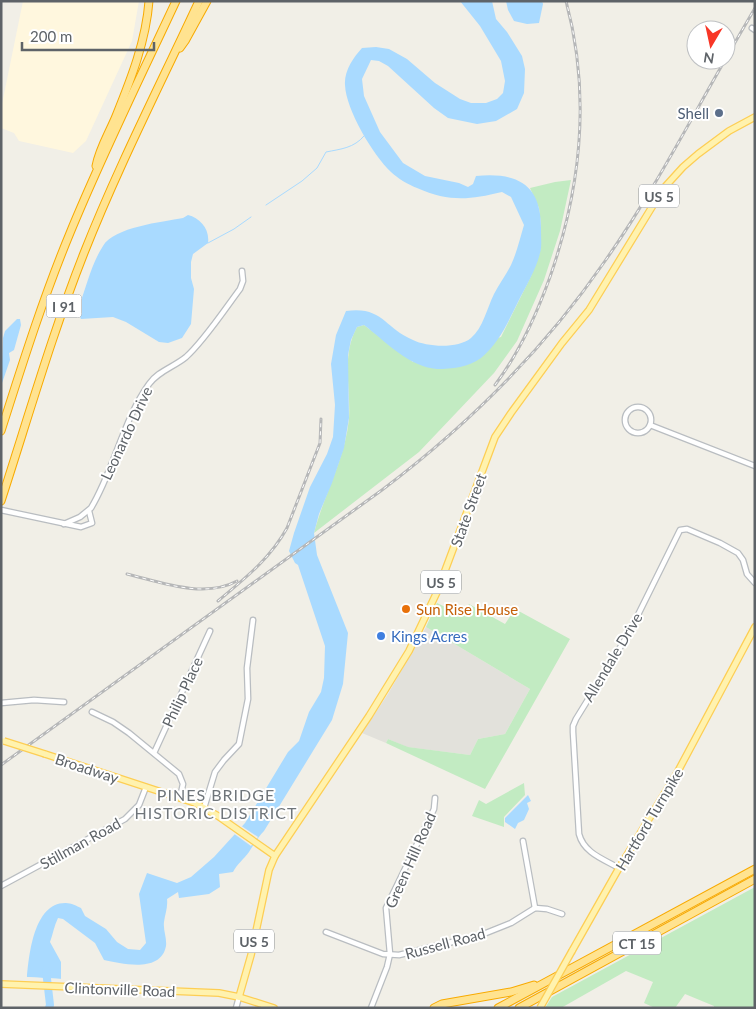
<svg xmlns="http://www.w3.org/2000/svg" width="756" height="1009" font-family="Lato,sans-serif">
	<rect width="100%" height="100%" fill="#f1efe7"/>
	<path fill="#fff7de" d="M23 1H139L132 41 86 141 73 153 19 141 14 133 1 128V109Z"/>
	<path fill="#e2e1db" d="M426 627 530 689 505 734 478 739 470 755 407 747 388 739 386 743 362 733 388 694Z"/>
	<g fill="#c2ebc2">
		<path d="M571 180 560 231 544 280 517 341 494 373 419 452 314 533C324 494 345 459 349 419 351 388 341 356 357 327L364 325 413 362 501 337 531 276 540 252 541 225 539 208 530 188 555 182Z"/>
		<path d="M437 603 462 615 469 604 505 624 515 609 570 639 485 789 386 743 388 739 408 747 470 755 478 739 505 734 530 689 426 627Z"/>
		<path d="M524 783 525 795 504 817V827L472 816 479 800 486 804Z"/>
		<path d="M755 887V1008H714V1006L685 994 675 1008H655L644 1003 653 982 626 971 561 1008H545L552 997Z"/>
	</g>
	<g fill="#a9daff">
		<path d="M460 1H492L496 19 507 32 522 56 525 69 524 93 517 109 496 121 477 124 448 118 434 108 388 66 379 61 371 60 362 79 364 96 380 132 403 163 425 176 459 183 468 187 473 184 476 176C519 172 542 185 541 231 541 238 542 247 540 253 536 270 526 286 518 302 508 322 499 343 481 358 469 367 452 369 437 369 409 367 385 341 364 325L357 327 351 340 348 355 349 418 344 448 332 483 319 514 314 533 317 555 348 633 343 684 332 720 264 831C258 837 254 844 249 852 244 859 237 864 233 872L219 874 220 887 209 894 179 898 178 892 167 899C168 908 165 914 164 922 163 930 167 938 166 946 161 973 123 964 104 960L95 943 63 919 58 918C54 926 53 934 50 942L61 962V979L27 977C29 955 34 902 66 903 71 903 77 906 81 908L85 916 106 929 117 942 128 949 140 950 146 943 139 894 147 873 177 883 191 877 214 857 245 823 288 752 299 741 309 712 321 692 324 678 325 646 298 565 295 563 289 551 294 533 310 487 327 454 333 437 335 405 331 364 336 335 346 311C383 306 384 328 413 340 427 347 458 349 471 338 483 328 487 308 494 294 499 284 506 275 511 265 517 252 520 238 524 225L511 197 502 192C469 200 449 202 417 188 409 185 397 178 391 172 373 155 346 110 345 85 344 71 353 58 362 48L376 47 389 49 407 59 435 83 460 99 471 103H486L497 99 503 93 505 81 501 61 480 26Z"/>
		<path d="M506 1H542L543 4 539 23 527 24 514 21 508 10Z"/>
		<path d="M188 215C200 218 210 229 208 243L193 254 191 262V278L194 289 191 324 182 338 168 343 159 342 126 322 113 317 81 319 77 311C86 290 90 266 103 246 114 227 162 222 183 218Z"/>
		<path d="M17 319H20L21 325 14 350 9 353 10 360 1 386 3 338 5 331Z"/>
		<path d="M528 795 531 801 527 803 529 809 524 820 518 823 515 829 505 822V818Z"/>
	</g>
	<g fill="#f1efe7">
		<path d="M240 825 258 837 251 846 233 833Z"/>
		<path d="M25 977 63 979 61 981 27 980Z"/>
	</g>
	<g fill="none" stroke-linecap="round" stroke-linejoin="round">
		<g stroke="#a9daff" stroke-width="1">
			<path d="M266 205 302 181 317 168 326 152C341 149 354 148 364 136"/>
			<path d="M208 243 234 229 251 217"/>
		</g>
		<path stroke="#a9daff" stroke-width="8" d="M46 970 50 1005 49 1008"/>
		<defs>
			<g id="minor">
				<path d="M752 28 755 30"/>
				<circle cx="638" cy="420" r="13"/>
				<path d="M650 425 755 466"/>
				<path d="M1 510 81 527 92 523 89 511"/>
				<path d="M64 524 80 517 91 508C114 470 123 420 149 384 158 371 174 367 186 357 204 341 225 309 240 289L243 281 242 271"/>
				<path d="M1 703 34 700 64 702"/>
				<path d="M92 712 113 722 129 733 179 774 183 784 180 798"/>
				<path d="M154 753 210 631"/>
				<path d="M204 808 215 772 224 760 239 744 248 699 247 668 253 620"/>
				<path d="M523 841 535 908"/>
				<path d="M619 868C603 859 584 853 579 834L573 732V726L576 719 629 633 680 530 687 529 720 543 738 553 743 560 747 574 755 583"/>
				<path d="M1 886 125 819 139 805 146 787"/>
				<path d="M326 932 383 954 399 955 481 935 511 923 535 908 547 909 562 914"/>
				<path d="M236 1008 239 997"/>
				<path d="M371 1008 387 967 390 954 386 908 434 809 435 798"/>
			</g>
			<g id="major">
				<path d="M45 754 195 803 218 816 275 856"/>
				<path d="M572 951 619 868 677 773 755 627"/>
				<path d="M1 984 219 993 239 997 274 1008"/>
				<path d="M239 997 251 955 269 870 275 856 369 716 409 651 437 592 495 437 511 413 562 343 589 310 663 189 683 167 698 154 729 131 755 117"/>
			</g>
			<g id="highway">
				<path d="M180 48 185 41 207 1"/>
				<path d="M96 166C99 149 109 133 116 116 131 79 146 41 149 1"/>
				<path d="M1 431C22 365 43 298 70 233 102 155 140 78 176 1"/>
				<path d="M1 501C28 418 52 334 84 253 118 167 160 85 199 1"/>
				<path d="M434 1008 442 1004 511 992 534 985"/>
				<path d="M498 1008 755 869"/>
				<path d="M519 1008 755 879"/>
			</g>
		</defs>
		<use href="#minor" stroke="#b9bdc1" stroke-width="7"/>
		<use href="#major" stroke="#fdce54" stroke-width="8"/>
		<use href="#highway" stroke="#f8aa00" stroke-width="9"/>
		<use href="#minor" stroke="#fff" stroke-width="4.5"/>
		<use href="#major" stroke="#fff2ae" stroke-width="5.5"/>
		<use href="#highway" stroke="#ffe390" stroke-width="7"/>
		<defs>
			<g id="rail">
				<path d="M726 58 755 8"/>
				<path d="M495 385C520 352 536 316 550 277 581 188 591 94 566 1"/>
				<path d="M127 574C160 582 204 599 237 581"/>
				<path d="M218 601C244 579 270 559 287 528L320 443 321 419"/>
				<path d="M1 765 382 490C468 425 544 350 605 261 650 197 686 128 725 60"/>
			</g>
		</defs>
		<use href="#rail" stroke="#b6b7b8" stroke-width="3"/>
		<use href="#rail" stroke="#fff" stroke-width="1" stroke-dasharray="4" stroke-linecap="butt"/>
		<defs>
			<g id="major-bridge">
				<path d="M4 741 45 754"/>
				<path d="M540 1008 572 951"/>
			</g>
		</defs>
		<use href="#major-bridge" stroke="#fdce54" stroke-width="8" stroke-linecap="butt"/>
		<use href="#major-bridge" stroke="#fff2ae" stroke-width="5.5"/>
	</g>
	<circle fill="#5c6f8a" stroke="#fff" stroke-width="2" cx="719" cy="113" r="5"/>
	<circle fill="#e8710a" stroke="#fff" stroke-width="2" cx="406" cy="609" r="5"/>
	<circle fill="#3f7fe0" stroke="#fff" stroke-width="2" cx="381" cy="636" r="5"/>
	<g text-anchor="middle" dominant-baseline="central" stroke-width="4" stroke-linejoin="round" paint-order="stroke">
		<g fill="#fff" stroke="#8e9295" stroke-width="1">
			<rect x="639" y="184.5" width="40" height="23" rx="4"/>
			<rect x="46.5" y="294.5" width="35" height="23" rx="4"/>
			<rect x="421" y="570.5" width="40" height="23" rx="4"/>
			<rect x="234" y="929.5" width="40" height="23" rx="4"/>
			<rect x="613" y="931.5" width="48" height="23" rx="4"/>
		</g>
		<g font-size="14" font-weight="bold" fill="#5e6368">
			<text x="659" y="196">US 5</text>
			<text x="64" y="306">I 91</text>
			<text x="441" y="582">US 5</text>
			<text x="254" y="941">US 5</text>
			<text x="637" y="943">CT 15</text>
		</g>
		<g font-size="15" fill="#4e5e75" stroke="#fff" text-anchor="end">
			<text x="709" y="113">Shell</text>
		</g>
		<g font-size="15" fill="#5e6368" stroke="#fff">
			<text transform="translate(126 433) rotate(-65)">Leonardo Drive</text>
			<text transform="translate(468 510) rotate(-70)">State Street</text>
			<text transform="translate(612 657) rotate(-59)">Allendale Drive</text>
			<text transform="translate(182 692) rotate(-65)">Philip Place</text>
			<text transform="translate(87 768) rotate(18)">Broadway</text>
			<text transform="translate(649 819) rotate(-59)">Hartford Turnpike</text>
			<text transform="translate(80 843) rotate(-29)">Stillman Road</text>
			<text transform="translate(410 860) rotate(-66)">Green Hill Road</text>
			<text transform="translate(445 943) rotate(-15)">Russell Road</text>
			<text transform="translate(120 989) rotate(2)">Clintonville Road</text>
		</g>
		<g font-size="15" fill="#c56008" stroke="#fff" text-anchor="start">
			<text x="416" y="609">Sun Rise House</text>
		</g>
		<g font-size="15" fill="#366cbe" stroke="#fff" text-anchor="start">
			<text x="391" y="636">Kings Acres</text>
		</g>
		<g font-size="16" letter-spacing="1" fill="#6f757a" stroke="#fff">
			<text x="216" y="794">PINES BRIDGE<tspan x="216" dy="18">HISTORIC DISTRICT</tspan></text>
		</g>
	</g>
	<rect width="756" height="1009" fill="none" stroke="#5e6368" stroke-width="5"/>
	<g transform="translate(711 45) rotate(189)"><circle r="24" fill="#ffffff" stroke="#bfc1c3"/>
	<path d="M0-4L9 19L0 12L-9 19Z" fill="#f83626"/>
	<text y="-8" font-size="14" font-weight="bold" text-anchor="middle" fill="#5e6368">N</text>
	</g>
	<path d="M22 42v8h132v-8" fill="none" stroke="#5e6368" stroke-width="2.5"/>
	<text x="30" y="42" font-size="15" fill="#5e6368" stroke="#ffffff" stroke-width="4" paint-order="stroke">200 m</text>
</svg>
